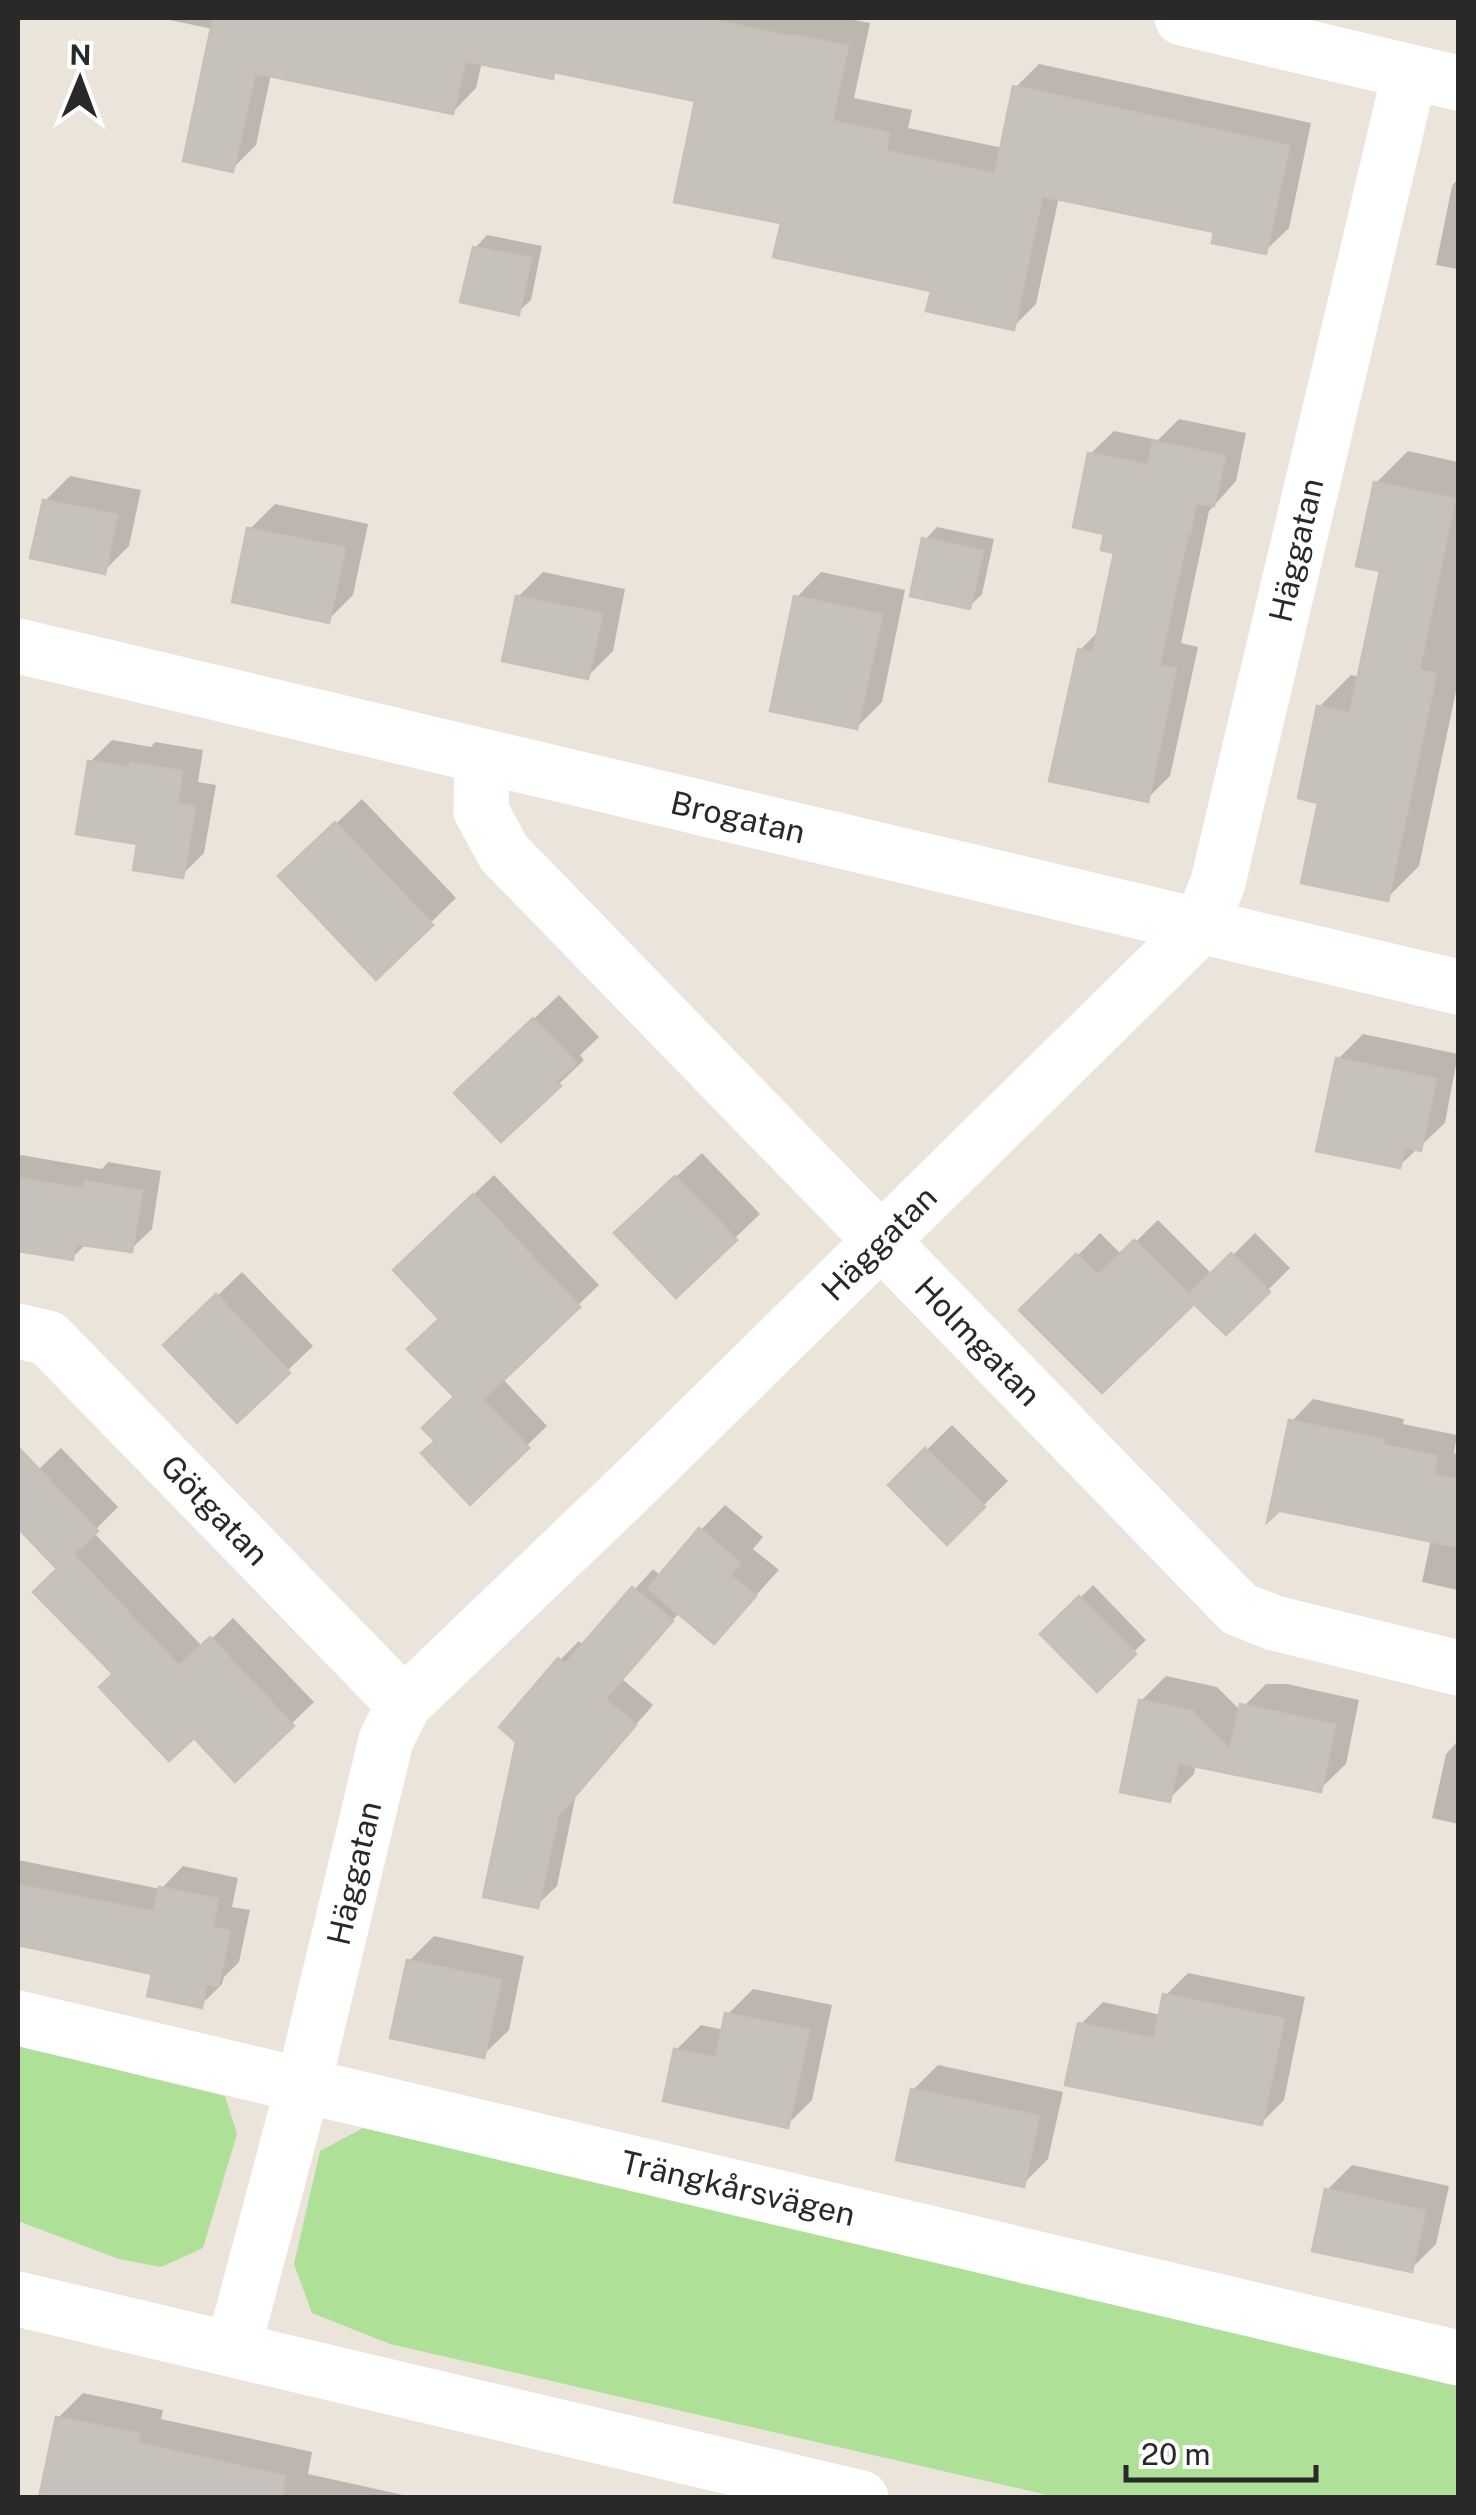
<svg xmlns="http://www.w3.org/2000/svg" width="1476" height="2515" font-family="'Public Sans',sans-serif">
	<rect width="100%" height="100%" fill="#ebe4db"/>
	<g fill="#aee098">
		<path d="M18 2046 225 2096 237 2134 203 2248 161 2267 119 2259 18 2221Z"/>
		<path d="M363 2128 1458 2382V2497H1056L390 2344 312 2313 294 2264 320 2151Z"/>
	</g>
	<g fill="#0003">
		<path d="M160 18H843L870 23 854 98 912 110 908 128 1003 148 1016 87 1039 64 1311 123 1289 228 1265 251 1217 230 1059 197 1036 304 1013 327 784 221 698 99 559 70 552 76 482 62 476 88 453 112 271 74 256 145 232 169 213 29Z"/>
		<path d="M1458 179V269L1436 265 1452 186Z"/>
		<path d="M487 235 542 246 531 300 518 312 475 248Z"/>
		<path d="M1179 419 1246 433 1236 481 1209 511 1181 643 1198 647 1170 776 1147 799 1080 650 1101 629 1117 551 1107 532 1090 454 1114 431 1158 440Z"/>
		<path d="M1408 451 1458 462V682L1419 866 1387 898 1321 801 1319 707 1351 675 1360 677 1383 569 1376 483Z"/>
		<path d="M70 476 141 490 129 546 104 571 45 501Z"/>
		<path d="M275 504 368 524 353 595 328 620 250 529Z"/>
		<path d="M937 527 994 539 982 594 970 606 925 540Z"/>
		<path d="M543 572 625 589 613 651 587 677 518 597Z"/>
		<path d="M821 572 905 590 882 702 857 727 796 598Z"/>
		<path d="M112 740 151 747 155 742 203 750 198 782 216 785 204 853 182 875 90 762Z"/>
		<path d="M362 799 456 898 376 976 306 852Z"/>
		<path d="M559 995 599 1037 580 1055 584 1060 559 1084 482 1068Z"/>
		<path d="M1363 1034 1458 1054 1445 1123 1399 1166 1338 1059Z"/>
		<path d="M702 1153 760 1214 735 1238 642 1208Z"/>
		<path d="M21 1155 102 1169 108 1162 161 1171 152 1229 131 1249 87 1243 72 1258 18 1249V1159Z"/>
		<path d="M494 1175 599 1285 502 1378 547 1426 470 1501 438 1440 457 1397 442 1318 416 1250Z"/>
		<path d="M1158 1220 1213 1275 1255 1233 1290 1268 1226 1332 1194 1300 1023 1310 1100 1233 1122 1255Z"/>
		<path d="M242 1272 313 1346 237 1419 166 1345Z"/>
		<path d="M1313 1399 1404 1419 1403 1424 1457 1435 1454 1453 1458 1454V1590L1422 1582 1431 1539 1292 1421Z"/>
		<path d="M952 1425 1008 1481 948 1541 891 1485Z"/>
		<path d="M61 1448 118 1507 93 1532 203 1647 233 1618 314 1702 235 1778 194 1734 116 1674 60 1569 18 1524V1489Z"/>
		<path d="M725 1505 763 1537 753 1549 779 1570 714 1641 680 1612 622 1679 653 1705 576 1794 557 1886 537 1905 560 1660 579 1641 584 1646 653 1569 661 1576 701 1530Z"/>
		<path d="M1093 1585 1146 1640 1097 1688 1044 1634Z"/>
		<path d="M1166 1676 1217 1687 1240 1710 1266 1684H1287L1359 1700 1346 1764 1320 1789 1196 1764 1194 1774 1169 1799 1141 1701Z"/>
		<path d="M1458 1741V1824L1432 1818 1446 1754Z"/>
		<path d="M18 1860 161 1889 183 1866 238 1878 232 1907 250 1910 239 1962 224 1977 222 1984 201 2005 155 1972 18 1942Z"/>
		<path d="M434 1936 524 1956 509 2030 483 2055 409 1961Z"/>
		<path d="M1188 1973 1305 1997 1284 2100 1261 2123 1081 2024 1103 2002 1161 2015 1166 1995Z"/>
		<path d="M753 1989 832 2005 812 2100 787 2125 676 2050 701 2025 724 2030 728 2014Z"/>
		<path d="M938 2065 1063 2092 1048 2159 1023 2184 913 2090Z"/>
		<path d="M1352 2165 1449 2186 1436 2244 1411 2269 1327 2190Z"/>
		<path d="M83 2393 163 2410 161 2419 312 2452 308 2474 417 2498H63L58 2418Z"/>
	</g>
	<g fill="#c6c1ba" stroke="#c6c0b5" stroke-width="2.5">
		<path d="M213 18H703L792 37 793 35 848 46 832 121 889 133 886 151 995 174 1013 86 1289 146 1266 254 1212 243 1214 232 1042 196 1014 330 926 311 931 291 773 257 781 223 674 202 695 101 554 72 553 79 465 61 453 114 255 73 233 172 183 161Z"/>
		<path d="M473 247 531 258 519 315 460 302Z"/>
		<path d="M1153 441 1225 456 1214 506 1196 503 1190 534 1188 533 1159 666 1176 669 1148 802 1049 781 1078 649 1093 652 1114 553 1101 550 1104 534 1073 527 1088 453 1148 465Z"/>
		<path d="M1374 482 1455 499 1419 670 1436 674 1388 901 1301 883 1318 803 1298 798 1317 706 1350 713 1380 571 1356 566Z"/>
		<path d="M43 500 117 515 105 574 30 558Z"/>
		<path d="M247 528 345 548 329 623 232 602Z"/>
		<path d="M922 538 983 551 970 609 910 596Z"/>
		<path d="M516 596 602 614 588 679 502 661Z"/>
		<path d="M794 596 882 615 857 729 770 711Z"/>
		<path d="M88 761 130 768V763L182 771 177 804 195 807 183 878 133 870 137 844 76 834Z"/>
		<path d="M335 822 433 925 376 980 278 876Z"/>
		<path d="M533 1018 576 1063 556 1081 561 1086 501 1142 454 1093Z"/>
		<path d="M1336 1058 1436 1079 1421 1151 1405 1147 1400 1168 1316 1151Z"/>
		<path d="M675 1176 737 1240 676 1298 614 1233Z"/>
		<path d="M18 1178 84 1189 85 1181 142 1191 132 1252 75 1244 73 1260 18 1251Z"/>
		<path d="M473 1194 580 1307 483 1400 529 1448 470 1505 421 1453 435 1441 422 1428 454 1397 407 1349 439 1319 393 1270Z"/>
		<path d="M1134 1240 1189 1295 1231 1253 1270 1292 1226 1335 1194 1304 1102 1393 1019 1310 1076 1254 1098 1275Z"/>
		<path d="M216 1294 290 1373 237 1423 163 1345Z"/>
		<path d="M1289 1420 1384 1440 1383 1445 1437 1456 1433 1475 1458 1480V1547L1281 1511 1282 1508 1267 1522Z"/>
		<path d="M18 1447 98 1531 73 1554 179 1666 210 1637 294 1726 235 1782 194 1738 169 1761 99 1687 113 1674 33 1592 57 1569 18 1528Z"/>
		<path d="M925 1448 985 1507 947 1545 888 1485Z"/>
		<path d="M699 1528 740 1563 730 1575 756 1596 714 1644 648 1588Z"/>
		<path d="M632 1587 673 1621 605 1699 636 1725 558 1816 538 1908 483 1897 516 1742 499 1727 558 1658 565 1664Z"/>
		<path d="M1079 1596 1136 1654 1097 1692 1040 1634Z"/>
		<path d="M1139 1700 1192 1711 1230 1750 1240 1704 1335 1725 1321 1792 1178 1763 1170 1802 1120 1792Z"/>
		<path d="M18 1885 154 1912 159 1887 218 1899 212 1928 230 1931 218 1986 206 1984 202 2008 147 1996 152 1974 18 1945Z"/>
		<path d="M407 1960 501 1980 484 2058 390 2038Z"/>
		<path d="M1163 1994 1284 2019 1262 2125 1065 2085 1078 2023 1154 2039Z"/>
		<path d="M725 2013 809 2030 788 2128 663 2101 674 2049 716 2058Z"/>
		<path d="M911 2089 1039 2116 1024 2187 896 2160Z"/>
		<path d="M1325 2189 1425 2211 1412 2272 1312 2251Z"/>
		<path d="M56 2417 140 2434 138 2443 284 2476 282 2498H39Z"/>
	</g>
	<g fill="none" stroke-linecap="round" stroke-linejoin="round">
		<g stroke="#fff" stroke-width="55">
			<path d="M1182 18 1458 83"/>
			<path d="M18 646 1458 987"/>
			<path d="M482 757 481 811 504 853 1239 1609 1274 1623 1458 1668"/>
			<path d="M18 1331 48 1338 404 1704"/>
			<path d="M18 2018 1458 2358"/>
			<path d="M18 2299 861 2498"/>
			<path d="M233 2349 303 2086 386 1740 404 1704 634 1484 1201 926 1218 882 1410 72"/>
		</g>
	</g>
	<g text-anchor="middle" dominant-baseline="central" stroke-width="8" stroke-linejoin="round" paint-order="stroke">
		<g font-size="32" fill="#292929" stroke="#fff">
			<text transform="translate(1296 550) rotate(-77)">Häggatan</text>
			<text transform="translate(738 817) rotate(13)">Brogatan</text>
			<text transform="translate(879 1243) rotate(-45)">Häggatan</text>
			<text transform="translate(978 1341) rotate(46)">Holmgatan</text>
			<text transform="translate(215 1510) rotate(46)">Götgatan</text>
			<text transform="translate(354 1873) rotate(-77)">Häggatan</text>
			<text transform="translate(738 2188) rotate(13)">Trängkårsvägen</text>
		</g>
	</g>
	<rect width="1476" height="2515" fill="none" stroke="#292929" stroke-width="40"/>
	<g transform="translate(80 80) rotate(1)" stroke="#ffffff" stroke-width="8" paint-order="stroke">
	<path d="M0-8L18 38L0 25L-18 38Z" fill="#292929"/>
	<text y="-15" font-size="28" font-weight="bold" text-anchor="middle" fill="#292929">N</text>
	</g>
	<path d="M1126 2465v15h190v-15" fill="none" stroke="#292929" stroke-width="5"/>
	<text x="1141" y="2465" font-size="30" fill="#292929" stroke="#ffffff" stroke-width="8" paint-order="stroke">20 m</text>
</svg>
